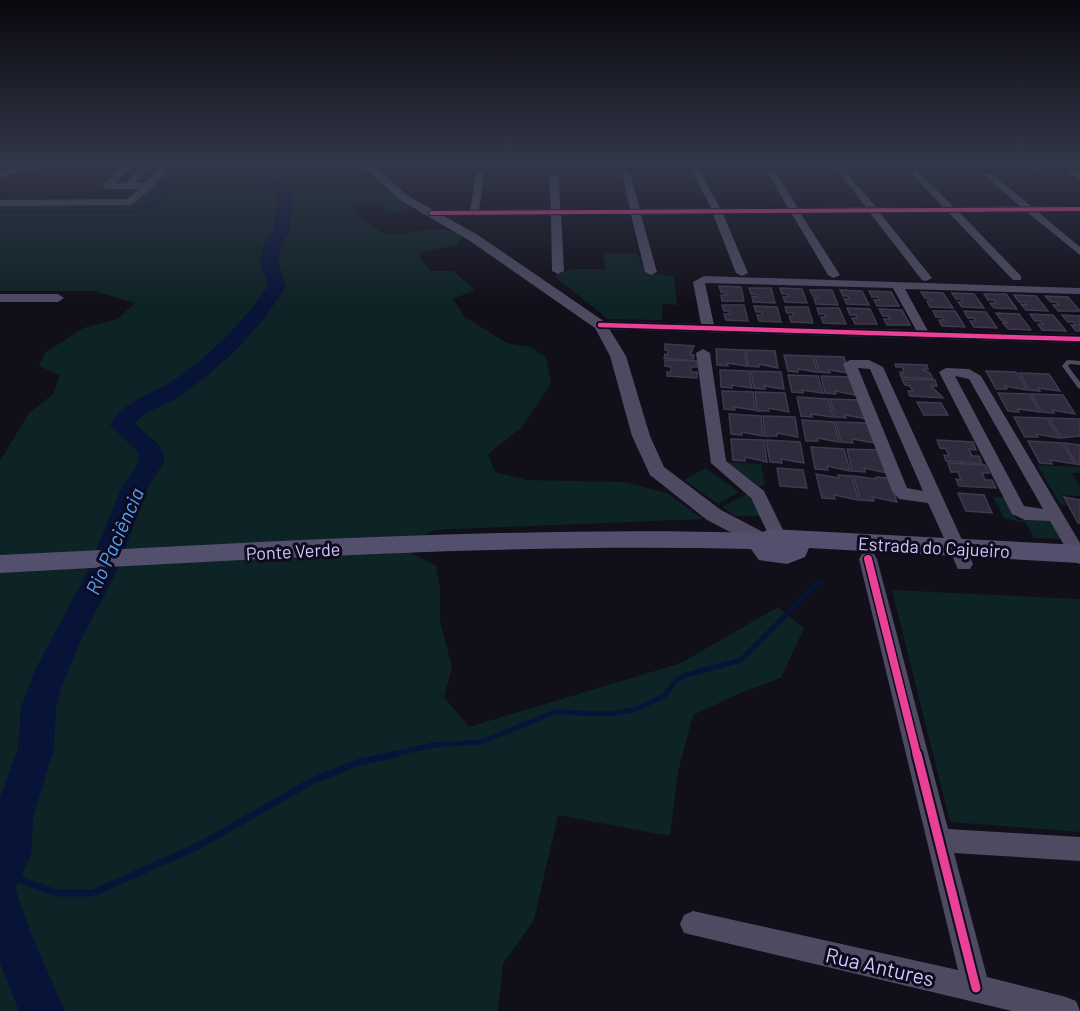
<svg xmlns="http://www.w3.org/2000/svg" width="1080" height="1011" font-family="Barlow,sans-serif">
	<rect width="100%" height="100%" fill="#110f19"/>
	<g fill="#0e2325">
		<path d="M161 163H281L279 168 288 190 377 179 411 207 403 213 387 211 379 203H348C356 213 375 232 389 234 418 236 430 221 464 235L456 245 420 252V259L431 271H453L475 290 453 299 465 317 507 343 530 347 546 357 551 383 523 426 488 454 495 472 526 480 625 482 667 493 703 519 433 530 408 547 413 554 436 566 440 588V621L452 667 444 697 469 727 681 663 778 607 804 628 781 678 743 692 693 715 678 772 670 836 558 815 534 920 503 964 498 1011H0V461L29 413 53 394 60 375 39 366 45 353 83 328 117 319 135 303 94 291H0V205H114L144 188Z"/>
		<path d="M603 253H637L646 273 674 276 677 305 663 304 662 320 608 319 554 276 571 269H606Z"/>
		<path d="M727 462 761 464 765 485 759 486Z"/>
		<path d="M1037 465 1080 467V473H1071L1080 486V496L1061 495 1067 506 1061 505Z"/>
		<path d="M705 468 739 492 718 504 684 480Z"/>
		<path d="M747 494 761 516H734L722 507Z"/>
		<path d="M993 497 1005 498 1017 520 1052 521 1063 539 1034 538 1026 523 1004 518Z"/>
		<path d="M892 590 1080 599V832L950 822Z"/>
	</g>
	<g fill="none" stroke-linecap="round" stroke-linejoin="round">
		<path stroke="#081437" stroke-width="3" d="M0 212H132L158 201 175 163"/>
		<path stroke="#081437" stroke-width="5" d="M389 755 433 745 481 742 555 712 610 714 634 710 664 696 676 680 686 675 741 660 819 582"/>
		<path stroke="#081437" stroke-width="7" d="M11 856 21 880 56 893H93L198 846 312 781 357 763 396 754"/>
		<path fill="#081437" fill-rule="evenodd" d="M252 163H266L261 174 284 180 294 200 289 231 280 248 278 262 286 286C259 331 224 365 181 395 167 406 145 409 135 424L157 443 163 453 164 462 147 489 117 571 81 640 62 685 56 708 54 748 33 818 31 856 15 888 31 934 65 1011H19L0 963V798L18 748 21 708 35 670 88 571 121 489 139 462 138 452 110 425C124 400 154 394 177 378 213 352 243 323 268 286L260 262 262 248 273 231 278 200 273 186 247 179 245 176Z"/>
	</g>
	<g fill="#2f2b3c" stroke="#3e394e" stroke-width="1.5">
		<path d="M719 286 741 287 744 301H722L721 295H727L726 293 721 292Z"/>
		<path d="M749 288H771L775 303 753 302 752 296 757 297 756 294H751Z"/>
		<path d="M780 288 802 289 807 303 785 302 783 297H788L787 294H782Z"/>
		<path d="M810 290H832L838 305 816 304 814 298H819L818 296H813Z"/>
		<path d="M840 290 862 291 869 305 847 304 844 299H849L848 296H843Z"/>
		<path d="M869 291 891 292 899 306H877L874 300H879L878 297H872Z"/>
		<path d="M921 292 943 293 953 308 930 307 927 301H932L931 299 925 298Z"/>
		<path d="M952 293 974 294 984 308 962 307 958 302H963L961 299H956Z"/>
		<path d="M984 294H1006L1017 309 994 308 990 303H996L994 300H988Z"/>
		<path d="M1014 295 1036 296 1048 311 1026 310 1021 304 1027 305 1025 302H1019Z"/>
		<path d="M1045 296 1068 297 1080 311H1058L1053 305H1059L1056 302H1051Z"/>
		<path d="M722 305H744L748 321 726 320 724 314H730L729 311H724Z"/>
		<path d="M754 306 777 307 781 322 759 321 757 315H762V312H756Z"/>
		<path d="M785 307H808L813 323 791 322 789 316H794L793 313H787Z"/>
		<path d="M817 308H839L846 324 823 323 821 317H826L825 314H819Z"/>
		<path d="M847 308 870 309 877 324H855L852 318H857L856 315H850Z"/>
		<path d="M879 309 902 310 910 325H887L884 319H890L888 316H883Z"/>
		<path d="M933 311H955L965 327 942 326 939 320H944L942 317H936Z"/>
		<path d="M964 311 986 312 997 328 974 327 970 321H976L974 318H968Z"/>
		<path d="M996 313 1019 314 1031 330 1008 329 1003 323H1009L1001 320Z"/>
		<path d="M1030 314 1053 315 1066 331 1042 330 1038 324H1043L1041 321H1035Z"/>
		<path d="M1062 315 1080 316V331H1076L1071 325H1076L1074 322H1068Z"/>
		<path d="M665 344 694 346 690 355H694L693 361 664 358 665 354 668 355V350H665Z"/>
		<path d="M716 349 744 350 747 366 727 363 728 366 717 365Z"/>
		<path d="M746 350 775 351 778 368 759 364V367L748 366Z"/>
		<path d="M784 355 813 356 817 372 798 369V372L788 371Z"/>
		<path d="M815 356 844 357 849 373 829 370 830 373 819 372Z"/>
		<path d="M665 360 696 361 697 367H691V372H697V378L667 376V372H671V367L665 366Z"/>
		<path d="M895 364 927 365 928 369H922L930 373 933 379 901 377 900 372 904 373 902 367H896Z"/>
		<path d="M720 370 749 371 752 388 732 385V388L721 387Z"/>
		<path d="M751 371 781 372 784 389 764 386 765 389 754 388Z"/>
		<path d="M986 371 1016 372 1027 390 1005 386 1007 389H996Z"/>
		<path d="M1019 373 1049 374 1060 391 1038 388 1040 391 1029 390Z"/>
		<path d="M788 375 818 376 823 393 802 390 803 393 792 392Z"/>
		<path d="M821 376 851 377 856 395 835 391 836 394 825 393Z"/>
		<path d="M902 379 935 380 937 386H931L943 398 910 396 908 391H913L910 386 905 385Z"/>
		<path d="M722 391 753 392 755 410 734 407 735 410 724 409Z"/>
		<path d="M755 392 785 393 789 412 768 408 769 411H757Z"/>
		<path d="M998 393 1029 394 1040 412 1018 409 1019 412 1008 411Z"/>
		<path d="M1031 394 1063 395 1075 414 1052 410 1054 413 1042 412Z"/>
		<path d="M797 397 828 399 833 417 811 414 812 417 801 416Z"/>
		<path d="M830 399 861 400 867 419 845 415 846 418 835 417Z"/>
		<path d="M917 402 941 403 948 415H924Z"/>
		<path d="M729 414 761 416 763 436 742 432V435L731 434Z"/>
		<path d="M763 416 795 417 798 437 777 433V436H765Z"/>
		<path d="M1014 417 1047 418 1059 438 1036 434 1038 437H1025Z"/>
		<path d="M1049 418 1080 419V436L1061 438Z"/>
		<path d="M802 420 834 422 839 442 817 438 818 441H806Z"/>
		<path d="M836 422 868 423 875 443 852 439 853 443 841 442Z"/>
		<path d="M731 439 764 440 767 462 745 457V461L733 460Z"/>
		<path d="M766 440 800 442 804 463 781 459 782 463 770 462Z"/>
		<path d="M937 440 973 442 976 450 969 449 972 456H979L982 464 946 461 944 455 949 456 946 449 940 448Z"/>
		<path d="M1028 441 1062 443 1075 464 1050 460 1052 464 1040 463Z"/>
		<path d="M1064 443 1080 445V465L1077 464Z"/>
		<path d="M811 447 844 449 850 471 827 466 828 470 815 469Z"/>
		<path d="M847 449 880 450 887 473 864 468 865 472 852 471Z"/>
		<path d="M948 463 985 465 989 473H982L985 480H992L996 488 959 486 956 479 961 480 958 472H951Z"/>
		<path d="M777 468 803 470 807 488 780 486Z"/>
		<path d="M816 474 839 478 838 475 852 476 858 500 834 495 835 499 822 498Z"/>
		<path d="M854 476 876 479V477L889 478 897 502 872 497 874 501 860 500Z"/>
		<path d="M958 493 984 495 992 513 966 511Z"/>
		<path d="M1064 497 1080 500V523H1078Z"/>
	</g>
	<g fill="none" stroke-linecap="round" stroke-linejoin="round">
		<path fill="#4d4a62" fill-rule="evenodd" d="M1068 360 1080 361V365L1070 364 1068 366 1080 382V389L1078 388 1062 366 1066 361Z"/>
		<g fill="#4d4a62" fill-rule="evenodd">
			<path d="M45 163H62L0 177V171Z"/>
			<path d="M126 163H135L115 183H126L145 163H154L136 183H144L160 167 159 163H167L169 167 152 188 131 205 0 206V200L128 199 139 189H107L102 186Z"/>
			<path d="M926 163H935L937 166 930 168Z"/>
			<path d="M1029 163H1038L1042 167 1035 169Z"/>
			<path d="M842 168 876 207H943L913 175 912 173 916 170 954 207 1020 206 984 175 991 173 1031 206H1080V212H1038L1080 247V255L1027 212 960 213 1021 276V280H1013L949 213H880L932 278 926 281 922 280 870 213 801 214 840 275 834 278 828 275 792 214H723L748 273 742 276 736 273 713 214 641 215 657 272 651 275 645 272 631 215H561L564 271 558 274 552 271 551 215 431 216 426 213 431 210H470L476 175 480 172 484 175 479 210 551 209 549 176 554 173 559 176 560 209H630L622 174 626 171 630 174 640 209 711 208 693 173 697 170 701 173 720 208H788L767 172 771 169 774 170 798 208 866 207 838 171Z"/>
			<path d="M1070 170 1080 173V181L1070 174Z"/>
			<path d="M704 276 1080 288V294L905 289 928 331 1080 335V343L600 329 594 325 600 321 701 324 693 282ZM705 283 893 288 916 330 714 325Z"/>
			<path d="M0 294H58L64 298 58 302H0Z"/>
			<path d="M703 349 710 353 726 461 764 491 787 538 784 542H772L751 498 711 463 696 353Z"/>
			<path d="M869 360 883 367 973 564 970 569H958L928 503 899 499 892 491 843 364 850 360ZM858 368 870 369 923 491 907 488Z"/>
			<path d="M946 368 969 369 981 376 1080 543V564L1074 562 1050 521 1025 520 1012 514 939 372ZM955 376 969 379 1043 509 1024 506Z"/>
			<path d="M868 553 874 554 877 559 948 829 1080 837V861L954 853 987 977 1066 997 1076 1001 1080 1011H1012L684 933 680 924 684 915 693 911 958 970 859 559 862 554Z"/>
		</g>
		<path fill="#4d4a62" fill-rule="evenodd" d="M360 163H371L408 196 478 235 605 322 626 356 650 436 664 467 721 510 769 535 772 540 769 545H755L707 520 650 475 632 436 610 356 595 328 470 241 400 200Z"/>
		<path fill="#53506e" fill-rule="evenodd" d="M770 529 1080 545V563L809 548 805 557 787 564 759 560 751 549C500 543 250 560 0 573V555C253 543 506 526 760 533Z"/>
		<defs>
			<path id="cycleway-far3" d="M431 213 1080 209"/>
			<path id="cycleway-far2" d="M600 325 1080 339"/>
			<path id="cycleway-far1" d="M868 559 917 755"/>
			<path id="cycleway" d="M917 754 976 988"/>
		</defs>
		<use href="#cycleway-far3" stroke="#0f0b1d" stroke-width="6"/>
		<use href="#cycleway-far2" stroke="#0f0b1d" stroke-width="8"/>
		<use href="#cycleway-far1" stroke="#0f0b1d" stroke-width="11"/>
		<use href="#cycleway" stroke="#0f0b1d" stroke-width="13"/>
		<use href="#cycleway-far3" stroke="#ea4096" stroke-width="4"/>
		<use href="#cycleway-far2" stroke="#ea4096" stroke-width="4.5"/>
		<use href="#cycleway-far1" stroke="#ea4096" stroke-width="8"/>
		<use href="#cycleway" stroke="#ea4096" stroke-width="9"/>
	</g>
	<linearGradient id="sky" x2="0" y2="1"><stop stop-color="#09080e"/><stop offset="0.54" stop-color="#323749"/><stop offset="1" stop-color="#323749" stop-opacity="0"/></linearGradient>
	<rect width="1080" height="304" fill="url(#sky)"/>
	<g text-anchor="middle" dominant-baseline="central" stroke-width="6" stroke-linejoin="round" paint-order="stroke">
		<g font-size="18" fill="#d2c7ff" stroke="#0f0b1d">
			<text transform="translate(934 547) rotate(3)">Estrada do Cajueiro</text>
			<text transform="translate(293 551) rotate(-3)">Ponte Verde</text>
		</g>
		<g font-size="20" font-style="italic" fill="#55a1ff" stroke="#0f0b1d">
			<text transform="translate(114 541) rotate(-66)">Rio Paciência</text>
		</g>
		<g font-size="21" fill="#d2c7ff" stroke="#0f0b1d">
			<text transform="translate(880 966) rotate(13)">Rua Antures</text>
		</g>
	</g>
</svg>
